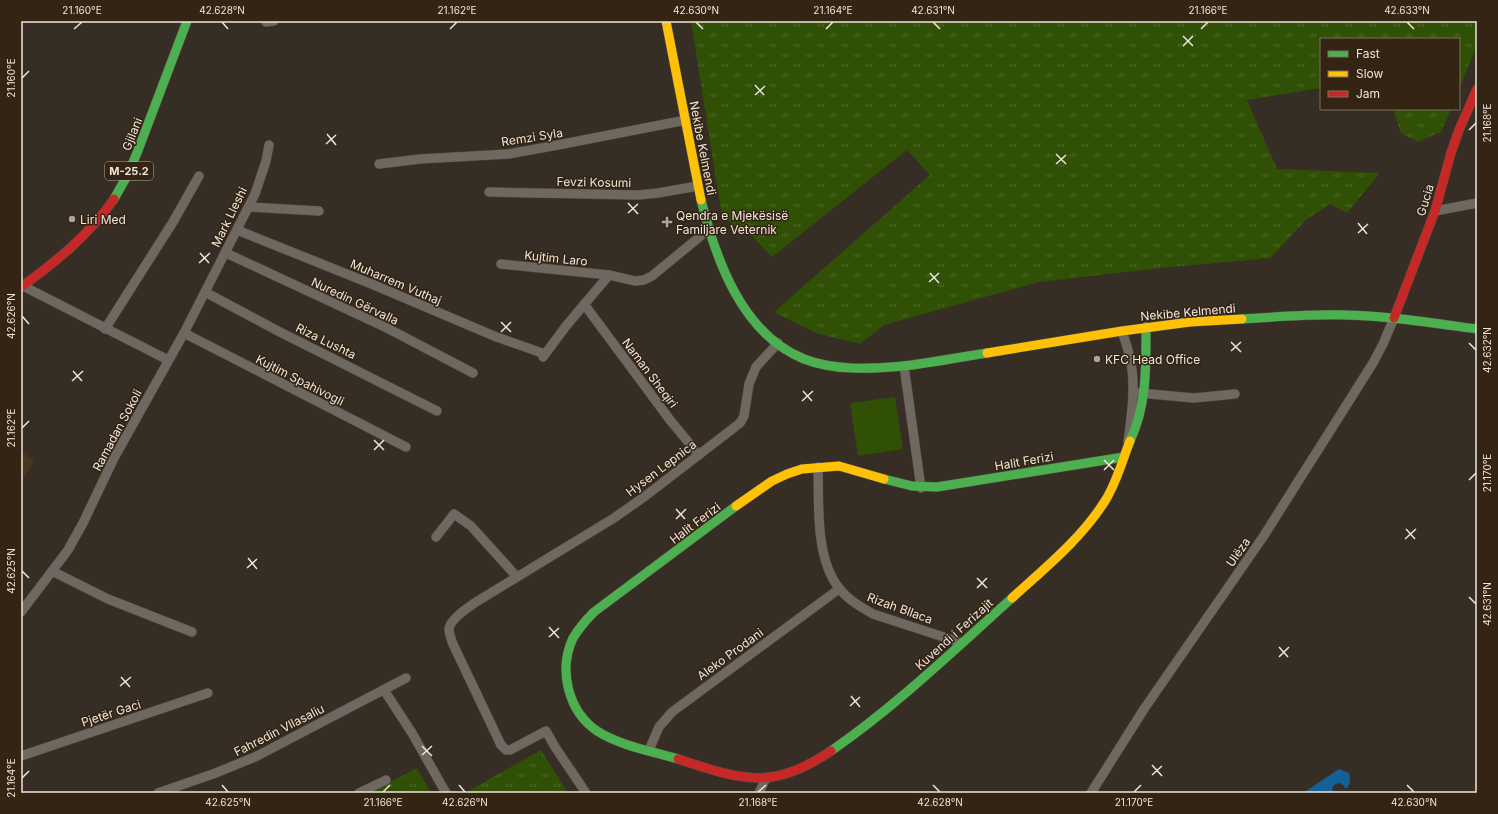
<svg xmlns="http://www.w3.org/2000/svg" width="1498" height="814" font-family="Inter,sans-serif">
	<defs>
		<pattern id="grass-tufts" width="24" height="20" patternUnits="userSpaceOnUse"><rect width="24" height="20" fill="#305005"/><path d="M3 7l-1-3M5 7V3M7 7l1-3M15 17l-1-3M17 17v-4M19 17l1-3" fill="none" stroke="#4e6929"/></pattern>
	</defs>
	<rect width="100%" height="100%" fill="#362d24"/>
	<path fill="#473621" d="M21 451 34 461 21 482Z"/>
	<g fill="url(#grass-tufts)">
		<path d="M691 21H1477V45L1459 89V39H1321V88L1247 100 1277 169 1380 173 1347 213 1330 204 1306 220 1270 258 1161 268 1039 282 884 325 860 344 816 333 774 312 930 175 907 150 772 257 754 238 722 217Z"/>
		<path d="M1393 109H1451L1441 132 1418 142 1401 133Z"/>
		<path d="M541 750 568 793H465Z"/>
		<path d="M417 768 431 793H369Z"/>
	</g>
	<path fill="#305005" d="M895 397 903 449 858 456 850 403Z"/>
	<path fill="#146097" d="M1339 769 1349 773C1351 780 1350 784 1346 789L1343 785 1339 783 1334 785 1332 789 1335 793H1303Z"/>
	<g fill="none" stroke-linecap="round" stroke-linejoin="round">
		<defs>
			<g id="street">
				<path d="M266 22 274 21"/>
				<path d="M379 164 420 159 508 154 558 145 686 120"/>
				<path d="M489 192 638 195 658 193 698 186"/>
				<path d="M249 207 319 211"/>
				<path d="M1435 211 1477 203"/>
				<path d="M237 230 374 285 494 336 545 354"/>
				<path d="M226 253 387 328 473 373"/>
				<path d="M501 264 609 275 635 281 644 280 652 276 708 230"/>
				<path d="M23 286 168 360"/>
				<path d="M205 292 278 331 437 411"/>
				<path d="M584 304 670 420 699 455"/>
				<path d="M105 329 173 222 199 176"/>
				<path d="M1122 331C1126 343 1131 357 1132 370 1135 393 1131 418 1128 442"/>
				<path d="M184 333 406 447"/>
				<path d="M543 357 566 326 609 275"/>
				<path d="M904 366 921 488"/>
				<path d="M1139 393 1194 398 1235 394"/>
				<path d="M818 467C819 504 815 558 839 588 848 600 861 607 873 614L962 643"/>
				<path d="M436 537 454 514 471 526 517 577"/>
				<path d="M52 571 108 599 192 632"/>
				<path d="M21 612 68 550 83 523 114 458 184 333 255 194 266 161 269 145"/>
				<path d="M384 690 412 733 446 793"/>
				<path d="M649 750 659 727 672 712 839 589"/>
				<path d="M21 756 208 693"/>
				<path d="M158 793 213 774 255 757 406 678"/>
				<path d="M359 793 386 780"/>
				<path d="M586 793 555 747 546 731 510 750H506L501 745 452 642C451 638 449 633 449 629 450 619 469 607 476 602L614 518 644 497 731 430 740 423 744 416 749 384 756 367 778 343"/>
				<path d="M759 793 765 780"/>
				<path d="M1091 793 1144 709 1263 537 1373 363 1383 344 1394 318"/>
			</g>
			<g id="fast">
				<path d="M114 199 127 176 137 153 187 21"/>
				<path d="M701 200C716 260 742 334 804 359 835 371 871 369 903 366 931 363 959 357 987 353"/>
				<path d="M1242 319C1276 317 1311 314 1346 315 1390 316 1433 323 1477 329"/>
				<path d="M1130 441C1147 405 1146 367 1146 327"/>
				<path d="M884 479 912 486 937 487 1124 457"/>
				<path d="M831 751C896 706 953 651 1012 598"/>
				<path d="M678 759C651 751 621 746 597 731 568 711 558 670 573 638 579 628 586 620 594 612L736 506"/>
			</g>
			<g id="slow">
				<path d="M666 21 701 200"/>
				<path d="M987 353 1122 331 1190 322 1242 319"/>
				<path d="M736 506 772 481 787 474 802 469 839 466 884 479"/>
				<path d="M1012 598C1045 568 1081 539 1105 501 1117 482 1122 461 1130 441"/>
			</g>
			<g id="jam">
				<path d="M21 287C57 261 89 235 114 199"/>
				<path d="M1394 318 1435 211 1451 153 1459 130 1477 89"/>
				<path d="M678 759C742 780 771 791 831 751"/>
			</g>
		</defs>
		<use href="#street" stroke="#534b43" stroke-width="10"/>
		<use href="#fast" stroke="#534b43" stroke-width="10"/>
		<use href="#slow" stroke="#534b43" stroke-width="10"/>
		<use href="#jam" stroke="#534b43" stroke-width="10"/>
		<use href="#street" stroke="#6e6861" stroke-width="9"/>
		<use href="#fast" stroke="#4caf50" stroke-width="9"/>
		<use href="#slow" stroke="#ffc107" stroke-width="9"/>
		<use href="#jam" stroke="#c62828" stroke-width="9"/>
	</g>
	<path fill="none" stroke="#efe5da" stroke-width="1.5" d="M222 22 228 29M696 22 703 29M933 22 940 29M1407 22 1414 29M74 29 82 22M450 29 457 22M826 29 833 22M1201 29 1208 22M1183 36 1193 46M1183 46 1193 36M22 78 29 71M755 85 764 95M755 95 765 86M1469 130 1476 123M327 134 336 145M326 144 336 135M1056 154 1066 164M1056 164 1066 155M628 203 638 214M628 213 638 204M1358 223 1367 234M1358 233 1368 224M200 253 209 263M199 263 210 253M930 273 939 283M929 282 939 273M22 316 29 324M501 322 511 332M501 332 511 322M1231 342 1241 352M1469 343 1476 350M1231 351 1241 342M73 371 82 381M72 381 83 371M803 391 812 401M802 401 813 391M22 428 29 421M374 440 384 450M374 450 384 440M1104 460 1114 470M1104 470 1114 460M1469 480 1476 473M676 509 685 519M676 519 686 509M1406 529 1415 539M1405 539 1416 529M248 558 257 569M247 568 257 559M22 571 29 578M977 578 987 588M977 588 987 578M1469 597 1476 604M549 627 559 638M549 637 559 628M1279 647 1288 657M1279 657 1289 647M121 677 130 687M120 686 131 677M851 696 860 707M850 706 860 697M422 746 432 756M422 755 432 746M1152 765 1162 776M1152 775 1162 766M22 778 29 771M222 785 228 792M459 785 465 792M933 785 940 792M1407 785 1414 792M383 792 390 785M758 792 766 785M1134 792 1141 785"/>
	<g fill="#aea59a" stroke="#332414" stroke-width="1.5">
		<circle cx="72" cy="219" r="4"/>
		<path d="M665 216h4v4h4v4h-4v4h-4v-4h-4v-4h4z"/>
		<circle cx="1097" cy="359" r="4"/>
	</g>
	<g text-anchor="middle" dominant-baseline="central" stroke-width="3" stroke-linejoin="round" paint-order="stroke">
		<rect fill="#332414" stroke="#b7ab9f" stroke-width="1" x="105" y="162" width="48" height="18" rx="3"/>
		<g font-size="11" font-weight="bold" fill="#efe5da">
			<text x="129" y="171">M-25.2</text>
		</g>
		<g font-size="12" fill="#efe5da" stroke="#332414">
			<text transform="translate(132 134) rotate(-68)">Gjilani</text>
			<text transform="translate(532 137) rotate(-9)">Remzi Syla</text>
			<text transform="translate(703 148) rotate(79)">Nekibe Kelmendi</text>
			<text transform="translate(594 182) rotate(1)">Fevzi Kosumi</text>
			<text transform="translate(1425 200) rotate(-73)">Gucia</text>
			<text transform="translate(229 217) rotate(-64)">Mark Lleshi</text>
			<text transform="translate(556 258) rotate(6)">Kujtim Laro</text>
			<text transform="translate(396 282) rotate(23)">Muharrem Vuthaj</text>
			<text transform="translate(355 301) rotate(25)">Nuredin Gërvalla</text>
			<text transform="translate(1188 312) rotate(-5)">Nekibe Kelmendi</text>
			<text transform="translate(326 341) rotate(26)">Riza Lushta</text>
			<text transform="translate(650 373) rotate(53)">Naman Sheqiri</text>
			<text transform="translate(300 380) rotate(27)">Kujtim Spahivogli</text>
			<text transform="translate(117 430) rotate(-62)">Ramadan Sokoli</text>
			<text transform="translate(1024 461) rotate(-10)">Halit Ferizi</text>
			<text transform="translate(661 468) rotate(-37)">Hysen Lepnica</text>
			<text transform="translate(695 523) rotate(-37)">Halit Ferizi</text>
			<text transform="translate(1238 552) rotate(-55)">Ulëza</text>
			<text transform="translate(900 608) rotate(20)">Rizah Bllaca</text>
			<text transform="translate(954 634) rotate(-42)">Kuvendi i Ferizajit</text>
			<text transform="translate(730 654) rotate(-36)">Aleko Prodani</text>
			<text transform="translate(111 713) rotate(-18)">Pjetër Gaci</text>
			<text transform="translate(279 730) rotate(-27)">Fahredin Vllasaliu</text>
		</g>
		<g font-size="12" fill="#efe5da" stroke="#332414" text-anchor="start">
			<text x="676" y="215">Qendra e Mjekësisë<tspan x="676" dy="14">Familjare Veternik</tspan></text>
			<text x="80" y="219">Liri Med</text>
			<text x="1105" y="359">KFC Head Office</text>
		</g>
	</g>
	<rect width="1498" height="814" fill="none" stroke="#332414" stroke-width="44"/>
	<rect x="1320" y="38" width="140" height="72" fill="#332414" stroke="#7e7163"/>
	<rect x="1328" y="51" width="20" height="6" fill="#4caf50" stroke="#7e7163"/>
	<text x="1356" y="58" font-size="12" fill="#efe5da">Fast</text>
	<rect x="1328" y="71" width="20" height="6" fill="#ffc107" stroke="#7e7163"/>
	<text x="1356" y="78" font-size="12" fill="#efe5da">Slow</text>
	<rect x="1328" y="91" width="20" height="6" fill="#c62828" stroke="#7e7163"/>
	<text x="1356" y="98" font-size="12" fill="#efe5da">Jam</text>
	<rect x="22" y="22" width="1454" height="770" fill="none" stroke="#efe5da" stroke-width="1.5"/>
	<g font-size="10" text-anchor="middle" fill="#efe5da">
		<text x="82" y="14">21.160°E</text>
		<text x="222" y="14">42.628°N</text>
		<text x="457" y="14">21.162°E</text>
		<text x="696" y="14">42.630°N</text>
		<text x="833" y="14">21.164°E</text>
		<text x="933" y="14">42.631°N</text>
		<text x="1208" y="14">21.166°E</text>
		<text x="1407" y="14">42.633°N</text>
		<text transform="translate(11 78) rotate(-90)" y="4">21.160°E</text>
		<text transform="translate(1487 123) rotate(-90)" y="4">21.168°E</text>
		<text transform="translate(11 316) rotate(-90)" y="4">42.626°N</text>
		<text transform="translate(1487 350) rotate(-90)" y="4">42.632°N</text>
		<text transform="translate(11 428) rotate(-90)" y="4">21.162°E</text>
		<text transform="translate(1487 473) rotate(-90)" y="4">21.170°E</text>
		<text transform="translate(11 571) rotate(-90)" y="4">42.625°N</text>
		<text transform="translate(1487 604) rotate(-90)" y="4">42.631°N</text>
		<text transform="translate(11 778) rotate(-90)" y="4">21.164°E</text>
		<text x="228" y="806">42.625°N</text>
		<text x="383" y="806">21.166°E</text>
		<text x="465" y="806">42.626°N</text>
		<text x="758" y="806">21.168°E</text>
		<text x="940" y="806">42.628°N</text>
		<text x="1134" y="806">21.170°E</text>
		<text x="1414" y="806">42.630°N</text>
	</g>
</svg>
